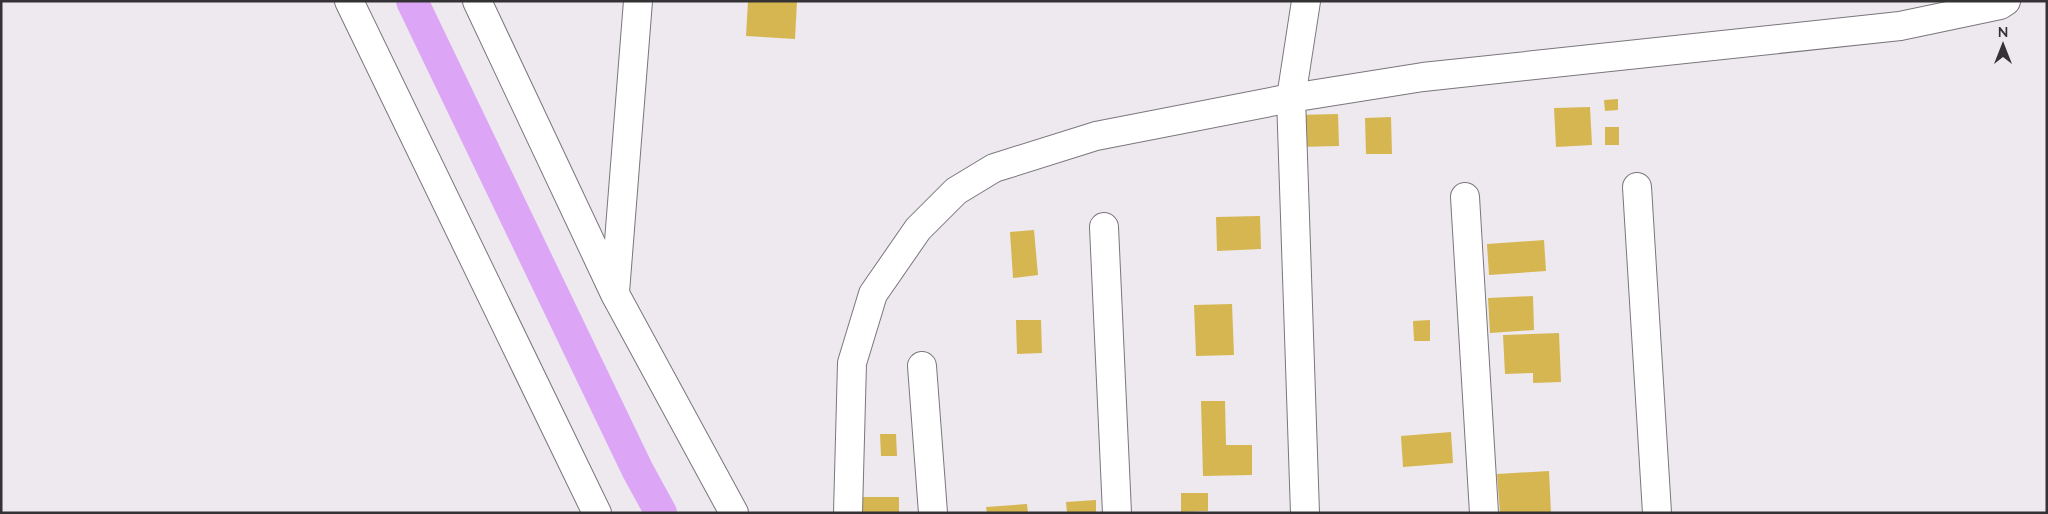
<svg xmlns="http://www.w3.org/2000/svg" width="2048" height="514" font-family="Mulish,sans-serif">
	<rect width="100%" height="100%" fill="#ede9ef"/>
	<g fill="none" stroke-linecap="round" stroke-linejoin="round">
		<path stroke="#dda5f5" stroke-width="32" d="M412 1 638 471 661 513"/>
	</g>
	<g fill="#d6b651">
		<path d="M748 1H797L795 39 746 36Z"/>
		<path d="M1618 99V110L1605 111 1604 100Z"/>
		<path d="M1590 107 1592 145 1556 147 1554 108Z"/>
		<path d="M1338 114 1339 146 1297 147 1296 115Z"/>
		<path d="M1391 117 1392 154H1366L1365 118Z"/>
		<rect x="1605" y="127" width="14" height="18"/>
		<path d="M1260 216 1261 249 1217 251 1216 217Z"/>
		<path d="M1034 230 1038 275 1013 278 1010 232Z"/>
		<path d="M1544 240 1546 271 1489 275 1487 244Z"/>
		<path d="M1533 296 1534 330 1490 333 1488 298Z"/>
		<path d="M1232 304 1234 355 1196 356 1194 305Z"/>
		<path d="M1016 320H1041L1042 353 1017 354Z"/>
		<path d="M1430 320V341H1414L1413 321Z"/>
		<path d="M1559 333 1561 382 1533 383V373L1505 374 1503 335Z"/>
		<path d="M1201 401H1225L1226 445H1252V475L1203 476Z"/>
		<path d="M1451 432 1453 463 1403 467 1401 436Z"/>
		<path d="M880 434H896L897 456H881Z"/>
		<path d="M1549 471 1551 513H1500L1497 474Z"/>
		<path d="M1181 493H1208V511L1181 512Z"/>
		<path d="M863 497H899V513H862Z"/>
		<path d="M1096 500V513H1067L1066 502Z"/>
		<path d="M1027 504 1028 513H987L986 507Z"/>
	</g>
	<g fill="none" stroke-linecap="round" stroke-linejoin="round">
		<defs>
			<g id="minor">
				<path d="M349 1 597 513"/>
				<path d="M477 1 615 294 734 513"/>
				<path d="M1637 187 1657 513"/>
				<path d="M1465 197 1484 513"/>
				<path d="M1104 227 1117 513"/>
				<path d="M615 292 638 1"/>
				<path d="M922 366 933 513"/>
				<path d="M848 513 852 363 873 294 918 229 956 191 994 168 1096 136 1291 98 1423 77 1900 26 2000 5 2006 1"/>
				<path d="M1305 513 1291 98 1306 1"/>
			</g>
		</defs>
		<use href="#minor" stroke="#7a767c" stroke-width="30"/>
		<use href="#minor" stroke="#fff" stroke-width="28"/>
	</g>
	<rect width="2048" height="514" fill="none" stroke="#343234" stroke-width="5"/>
	<g transform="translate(2003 45)" stroke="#ede9ef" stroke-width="4" paint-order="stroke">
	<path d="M0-4L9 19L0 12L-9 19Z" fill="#343234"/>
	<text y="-8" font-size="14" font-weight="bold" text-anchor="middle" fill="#343234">N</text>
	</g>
</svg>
